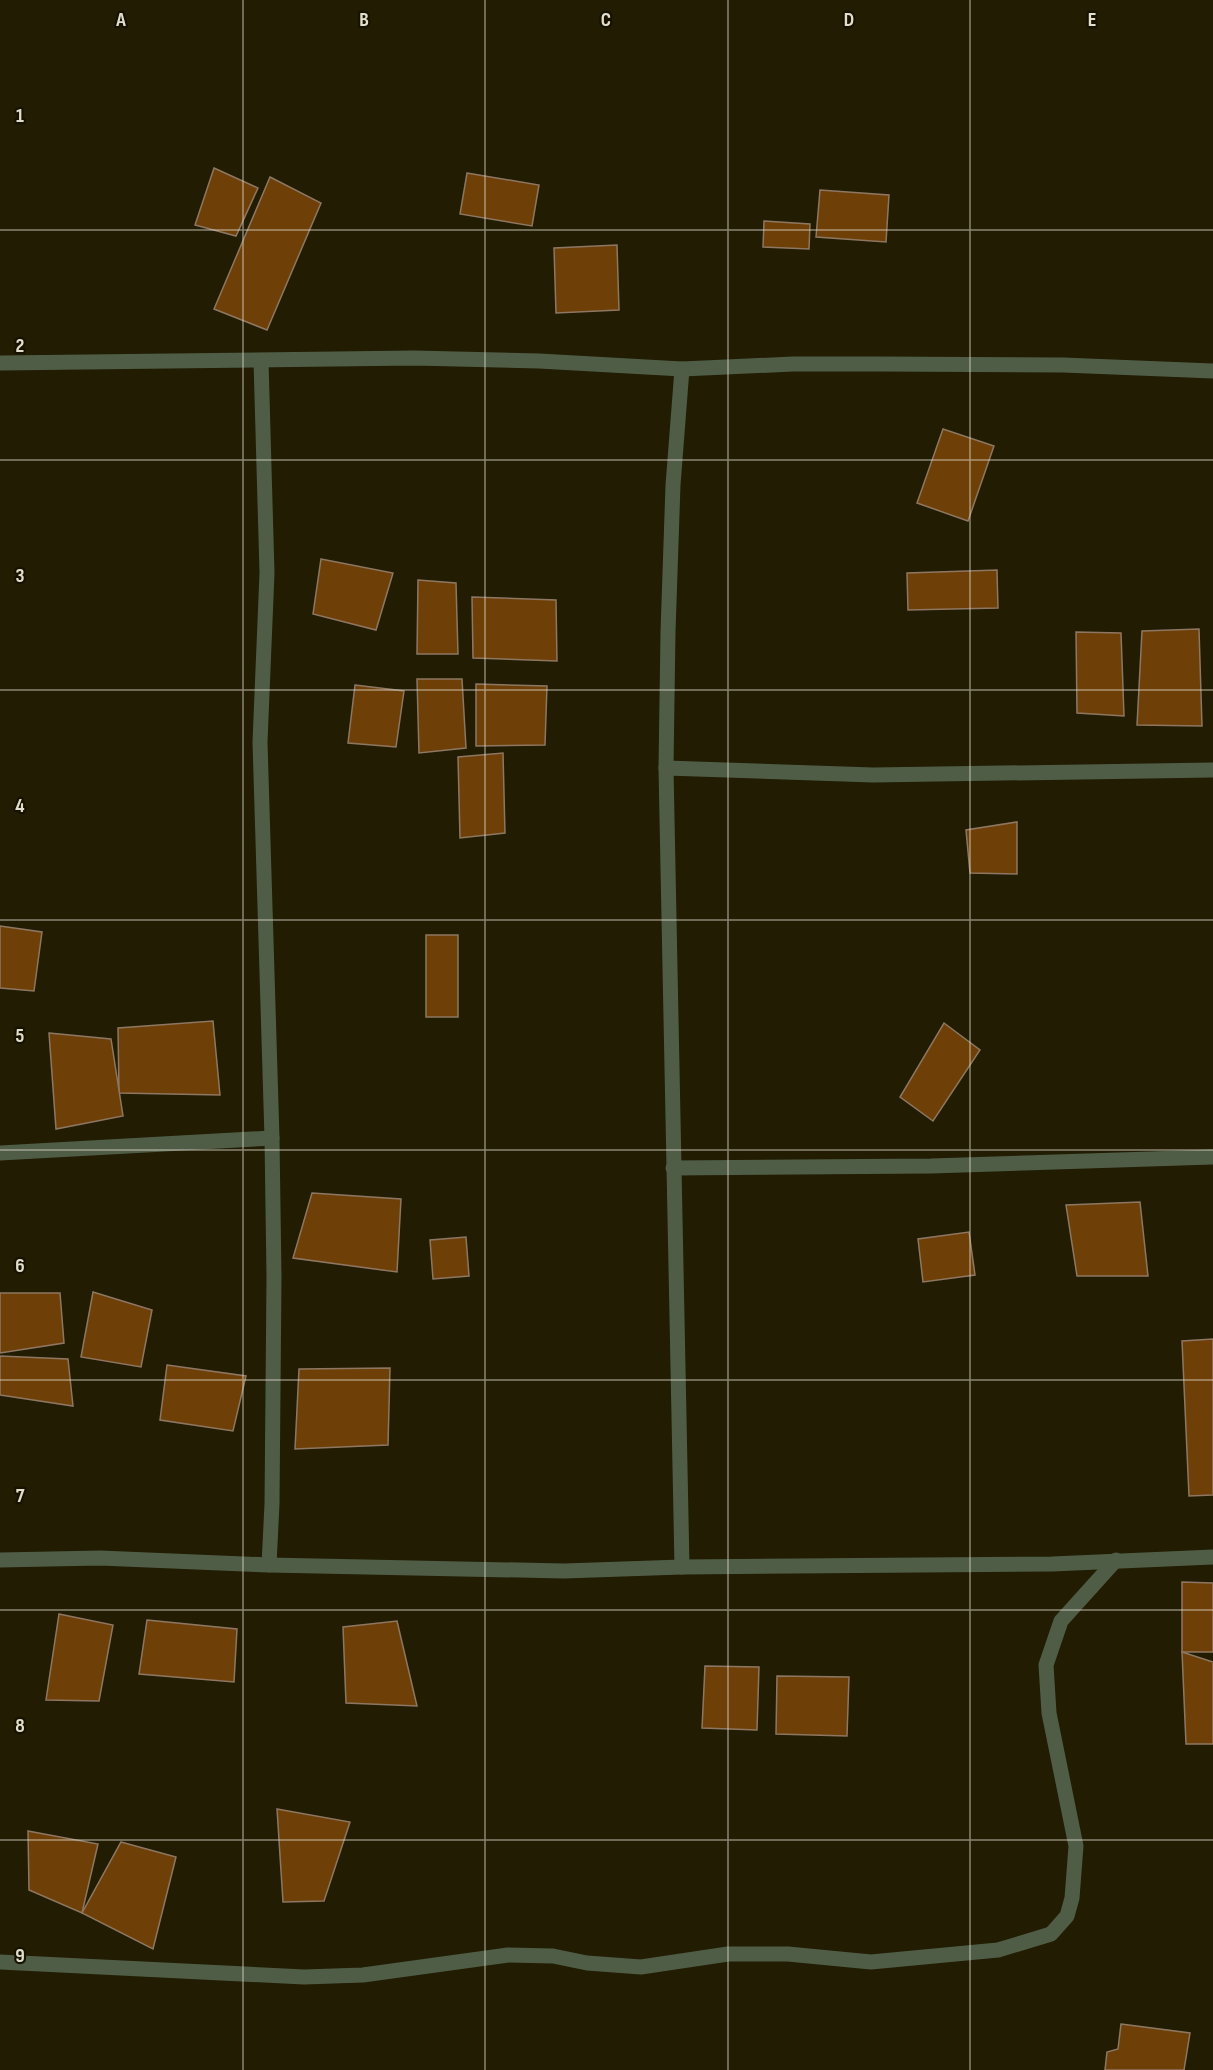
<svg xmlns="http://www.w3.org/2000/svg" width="1213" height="2070" font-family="'Sofia Sans Condensed',sans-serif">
	<rect width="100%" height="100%" fill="#211c02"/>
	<g fill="#6e4008" stroke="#8e7762" stroke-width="1.5">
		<path d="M214 168 258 188 236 236 195 225Z"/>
		<path d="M467 173 539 185 532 226 460 214Z"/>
		<path d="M270 177 321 203 267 330 214 309Z"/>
		<path d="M820 190 889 195 886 242 816 237Z"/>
		<path d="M764 221 810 224 809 249 763 247Z"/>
		<path d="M617 245 619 310 556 313 554 248Z"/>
		<path d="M943 429 994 446 968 521 917 503Z"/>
		<path d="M321 559 393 573 376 630 313 614Z"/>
		<path d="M997 570 998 608 908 610 907 573Z"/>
		<path d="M418 580 456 583 458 654H417Z"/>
		<path d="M472 597 556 600 557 661 473 658Z"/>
		<path d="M1199 629 1202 726 1137 725 1142 631Z"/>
		<path d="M1076 632 1121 633 1124 716 1077 713Z"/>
		<path d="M417 679H462L466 748 419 753Z"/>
		<path d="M476 684 547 686 545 745 476 746Z"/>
		<path d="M355 685 404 691 396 747 348 743Z"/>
		<path d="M503 753 505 833 460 838 458 757Z"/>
		<path d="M1017 822V874L970 873 966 830Z"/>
		<path d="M0 926 42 932 34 991 0 988Z"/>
		<rect x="426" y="935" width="32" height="82"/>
		<path d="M213 1021 220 1095 119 1093 118 1028Z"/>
		<path d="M944 1023 980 1050 933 1121 900 1097Z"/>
		<path d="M49 1033 111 1039 123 1116 56 1129Z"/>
		<path d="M312 1193 401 1199 397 1272 293 1258Z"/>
		<path d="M1140 1202 1148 1276H1077L1066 1205Z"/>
		<path d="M969 1232 975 1275 923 1282 918 1239Z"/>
		<path d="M466 1237 469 1276 433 1279 430 1240Z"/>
		<path d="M93 1292 152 1310 141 1367 81 1357Z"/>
		<path d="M0 1293H60L64 1343 0 1353Z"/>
		<path d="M1213 1339V1495L1189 1496 1182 1341Z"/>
		<path d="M0 1356 68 1359 73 1406 0 1395Z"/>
		<path d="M167 1365 246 1376 233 1431 160 1420Z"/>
		<path d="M390 1368 388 1445 295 1449 299 1369Z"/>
		<path d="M1182 1582 1213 1583V1652H1182Z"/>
		<path d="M59 1614 113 1625 99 1701 46 1700Z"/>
		<path d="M147 1620 237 1629 234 1682 139 1674Z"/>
		<path d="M397 1621 417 1706 346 1703 343 1627Z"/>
		<path d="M1182 1652 1213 1662V1744H1186Z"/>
		<path d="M705 1666 759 1667 757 1730 702 1728Z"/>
		<path d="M777 1676 849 1677 847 1736 776 1734Z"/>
		<path d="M277 1809 350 1822 324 1901 283 1902Z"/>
		<path d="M28 1831 98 1844 82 1913 29 1890Z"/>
		<path d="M121 1842 176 1857 153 1949 82 1913Z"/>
		<path d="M1121 2024 1190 2033 1184 2070H1105L1107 2052 1118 2049Z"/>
	</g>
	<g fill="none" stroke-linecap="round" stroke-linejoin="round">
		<g stroke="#4f5d46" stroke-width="15">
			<path d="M261 361 267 573 260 742 272 1138 274 1277 272 1504 269 1565"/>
			<path d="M0 363 414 358 539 361 682 369 793 364H878L1063 365 1213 371"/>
			<path d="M682 369 673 485 668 632 666 768 682 1567"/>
			<path d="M666 768 873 775 1213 770"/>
			<path d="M0 1153 272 1138"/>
			<path d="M673 1168 931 1166 1213 1157"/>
			<path d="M0 1560 100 1558 269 1565 564 1571 682 1567 1052 1564 1213 1557"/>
			<path d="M0 1962 304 1977 363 1975 508 1955 553 1956 587 1963 641 1967 728 1954H788L871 1962 998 1950 1051 1934 1067 1916 1072 1898 1076 1846 1049 1713 1046 1665 1061 1621 1116 1560"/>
		</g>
	</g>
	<path fill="none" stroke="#e1dece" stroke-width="1.5" stroke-opacity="0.55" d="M243 0V2070M485 0V2070M728 0V2070M970 0V2070M0 230H1213M0 460H1213M0 690H1213M0 920H1213M0 1150H1213M0 1380H1213M0 1610H1213M0 1840H1213"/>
	<g font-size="20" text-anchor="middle" font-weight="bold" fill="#e1dece" stroke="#171200" stroke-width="4.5" stroke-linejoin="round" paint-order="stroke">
		<text x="121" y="26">A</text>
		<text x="364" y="26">B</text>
		<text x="606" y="26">C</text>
		<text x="849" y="26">D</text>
		<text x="1092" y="26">E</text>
		<text x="20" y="122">1</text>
		<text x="20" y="352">2</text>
		<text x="20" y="582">3</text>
		<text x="20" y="812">4</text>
		<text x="20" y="1042">5</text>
		<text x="20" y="1272">6</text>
		<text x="20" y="1502">7</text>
		<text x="20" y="1732">8</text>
		<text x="20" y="1962">9</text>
	</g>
</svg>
